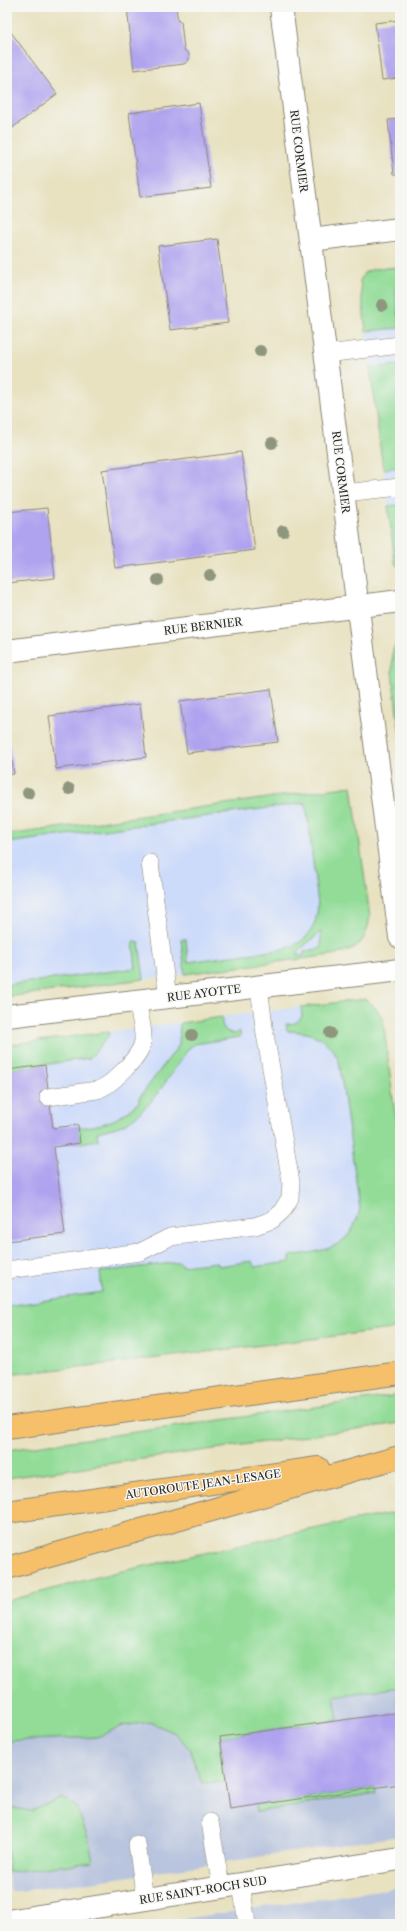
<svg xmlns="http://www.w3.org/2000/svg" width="407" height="1931" font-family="'Libre Caslon Text',serif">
	<rect width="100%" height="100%" fill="#f6f6f2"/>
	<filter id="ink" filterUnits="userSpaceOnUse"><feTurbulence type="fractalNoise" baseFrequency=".025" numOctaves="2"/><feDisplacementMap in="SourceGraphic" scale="8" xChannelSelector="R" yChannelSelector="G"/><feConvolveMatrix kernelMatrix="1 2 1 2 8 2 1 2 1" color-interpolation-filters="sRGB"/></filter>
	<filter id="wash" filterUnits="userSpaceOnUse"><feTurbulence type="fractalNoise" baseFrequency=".012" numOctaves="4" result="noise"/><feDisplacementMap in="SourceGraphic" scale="16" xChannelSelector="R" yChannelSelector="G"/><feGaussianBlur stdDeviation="0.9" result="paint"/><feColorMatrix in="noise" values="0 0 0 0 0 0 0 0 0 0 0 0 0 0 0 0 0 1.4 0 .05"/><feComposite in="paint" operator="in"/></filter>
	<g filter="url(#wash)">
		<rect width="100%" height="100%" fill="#e8e2c1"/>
		<g fill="#cddbfa">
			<path d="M400 267V567L395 563 360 281 364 273 373 269Z"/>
			<path d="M314 791 331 955 7 997V835Z"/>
			<path d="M339 1002 372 1254 7 1306V1045Z"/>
		</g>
		<g fill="#b9c5de">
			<path d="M400 1687V1836L97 1881 11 1892 7 1868V1741L97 1737 122 1726Z"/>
			<path d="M400 1887V1924H147Z"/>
		</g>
		<g fill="#92dc97" stroke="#5e8461" fill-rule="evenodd">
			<path d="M400 267V288L395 289 400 328 366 331 360 281 364 273 373 269Z"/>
			<path d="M400 365V467L383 469 370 368Z"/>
			<path d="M400 505V567L395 563 388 506Z"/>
			<path d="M400 640V736L392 672 393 648Z"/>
			<path d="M352 786 370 917C365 945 358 949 331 955L185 974 181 939H186L188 962C207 959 227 957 246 954 283 950 315 950 318 905L306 803 7 843V835ZM321 932V948L304 952 303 956 298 955 299 950Z"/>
			<path d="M133 942H139L144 979 7 997V982L8 985 136 968Z"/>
			<path d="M365 999 375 1007 383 1019 394 1107 400 1139V1328L141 1360 7 1375V1306L102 1292 100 1272 180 1262 182 1266 217 1262 219 1266 252 1261 254 1267 290 1262V1256C326 1250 350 1250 360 1209L339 1061C327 1037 313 1032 287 1031L286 1024C294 1024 298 1023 302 1016L301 1007Z"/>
			<path d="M222 1017C221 1026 224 1032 234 1034L240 1031V1037L195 1044 189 1048C174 1069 153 1105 132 1119 122 1127 109 1129 97 1132L98 1140 80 1143 78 1128C108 1124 116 1122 139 1102V1098L179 1045 180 1023Z"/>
			<path d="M108 1032 109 1035 90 1058 7 1070V1045Z"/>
			<path d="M400 1395V1423L7 1478V1450Z"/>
			<path d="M400 1512V1687L334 1696 338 1720 220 1737 226 1782 202 1783 189 1748 175 1733 150 1722 122 1726 97 1737 7 1741V1601L109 1574 350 1521Z"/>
			<path d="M375 1788 376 1793 257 1812 256 1805Z"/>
			<path d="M62 1797 76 1807 89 1840 93 1862 8 1872 7 1807 31 1811Z"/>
		</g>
		<g id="blocks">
			<g fill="#afa2ef">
				<path d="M127 7H176L178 21H181L184 50 189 54V60L184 64 134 70Z"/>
				<path d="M400 20V78L382 80 375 23Z"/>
				<path d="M7 27 57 94 7 132Z"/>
				<path d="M199 103 211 188 140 197 129 113Z"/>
				<path d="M400 119V174H394L388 120Z"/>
				<path d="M217 239 228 323 170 330 158 246Z"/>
				<path d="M241 452 255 550 115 568 102 470Z"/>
				<path d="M47 508 55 578 7 583V512Z"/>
				<path d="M271 689 278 742 187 753 180 701Z"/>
				<path d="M140 704 146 757 56 769 49 716Z"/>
				<path d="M7 730 14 774 7 775Z"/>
				<path d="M45 1065 53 1128 78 1125 80 1143 54 1147 65 1234 7 1241V1070Z"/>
				<path d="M400 1712V1784L230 1809 220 1737Z"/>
			</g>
		</g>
	</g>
	<g filter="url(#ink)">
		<use href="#blocks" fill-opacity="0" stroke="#8a8676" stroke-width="1"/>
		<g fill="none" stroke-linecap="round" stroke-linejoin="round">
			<defs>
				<g id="service">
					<path d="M326 354 400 345"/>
					<path d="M344 493 400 487"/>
					<path d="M150 863 168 998"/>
					<path d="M48 1097 97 1090C111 1086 141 1056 143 1041 144 1028 139 1014 137 1001"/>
					<path d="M7 1270 140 1252 170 1237 255 1226 272 1220 282 1211 290 1198 291 1182 265 1034 259 987"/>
					<path d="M210 1822 221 1887"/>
					<path d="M137 1844 145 1899"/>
					<path d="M241 1884 247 1924"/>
				</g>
				<g id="minor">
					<path d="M311 240 400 229"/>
					<path d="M7 651 400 601"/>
					<path d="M7 1016 400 970"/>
					<path d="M7 1921 400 1859"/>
				</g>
				<path id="tertiary" d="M281 7 400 937"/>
				<g id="motorway">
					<path d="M7 1428 400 1373"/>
					<path d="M7 1512 318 1468"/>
					<path d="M7 1568 399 1457"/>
				</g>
			</defs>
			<use href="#service" stroke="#8a8676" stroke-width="18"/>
			<use href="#minor" stroke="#8a8676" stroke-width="24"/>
			<use href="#tertiary" stroke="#8a8676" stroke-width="24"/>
			<use href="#motorway" stroke="#8a8676" stroke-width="24"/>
			<use href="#service" stroke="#fff" stroke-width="17"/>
			<use href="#minor" stroke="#fff" stroke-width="22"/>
			<use href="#tertiary" stroke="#fff" stroke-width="22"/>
			<use href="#motorway" stroke="#f6c06b" stroke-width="22"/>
		</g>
		<g fill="#8e967d">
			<circle cx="382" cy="305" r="6"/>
			<circle cx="260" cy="351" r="6"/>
			<circle cx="272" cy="443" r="6"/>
			<circle cx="283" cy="531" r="6"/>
			<circle cx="210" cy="575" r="6"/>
			<circle cx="158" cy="580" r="6"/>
			<circle cx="69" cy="789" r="6"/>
			<circle cx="28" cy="793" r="6"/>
			<circle cx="330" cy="1033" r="6"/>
			<circle cx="192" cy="1035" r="6"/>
		</g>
	</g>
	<g text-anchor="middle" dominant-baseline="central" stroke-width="3" stroke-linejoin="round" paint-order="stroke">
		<g font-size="11" fill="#2b2b2b" stroke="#f6f6f2">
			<text transform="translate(299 151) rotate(83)">RUE CORMIER</text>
			<text transform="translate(341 472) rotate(83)">RUE CORMIER</text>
			<text transform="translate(203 626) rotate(-7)">RUE BERNIER</text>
			<text transform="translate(204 993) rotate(-7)">RUE AYOTTE</text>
			<text transform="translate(203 1484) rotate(-8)">AUTOROUTE JEAN-LESAGE</text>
			<text transform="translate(203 1890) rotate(-9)">RUE SAINT-ROCH SUD</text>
		</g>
	</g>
	<rect width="407" height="1931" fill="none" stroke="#f6f6f2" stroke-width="24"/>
</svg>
